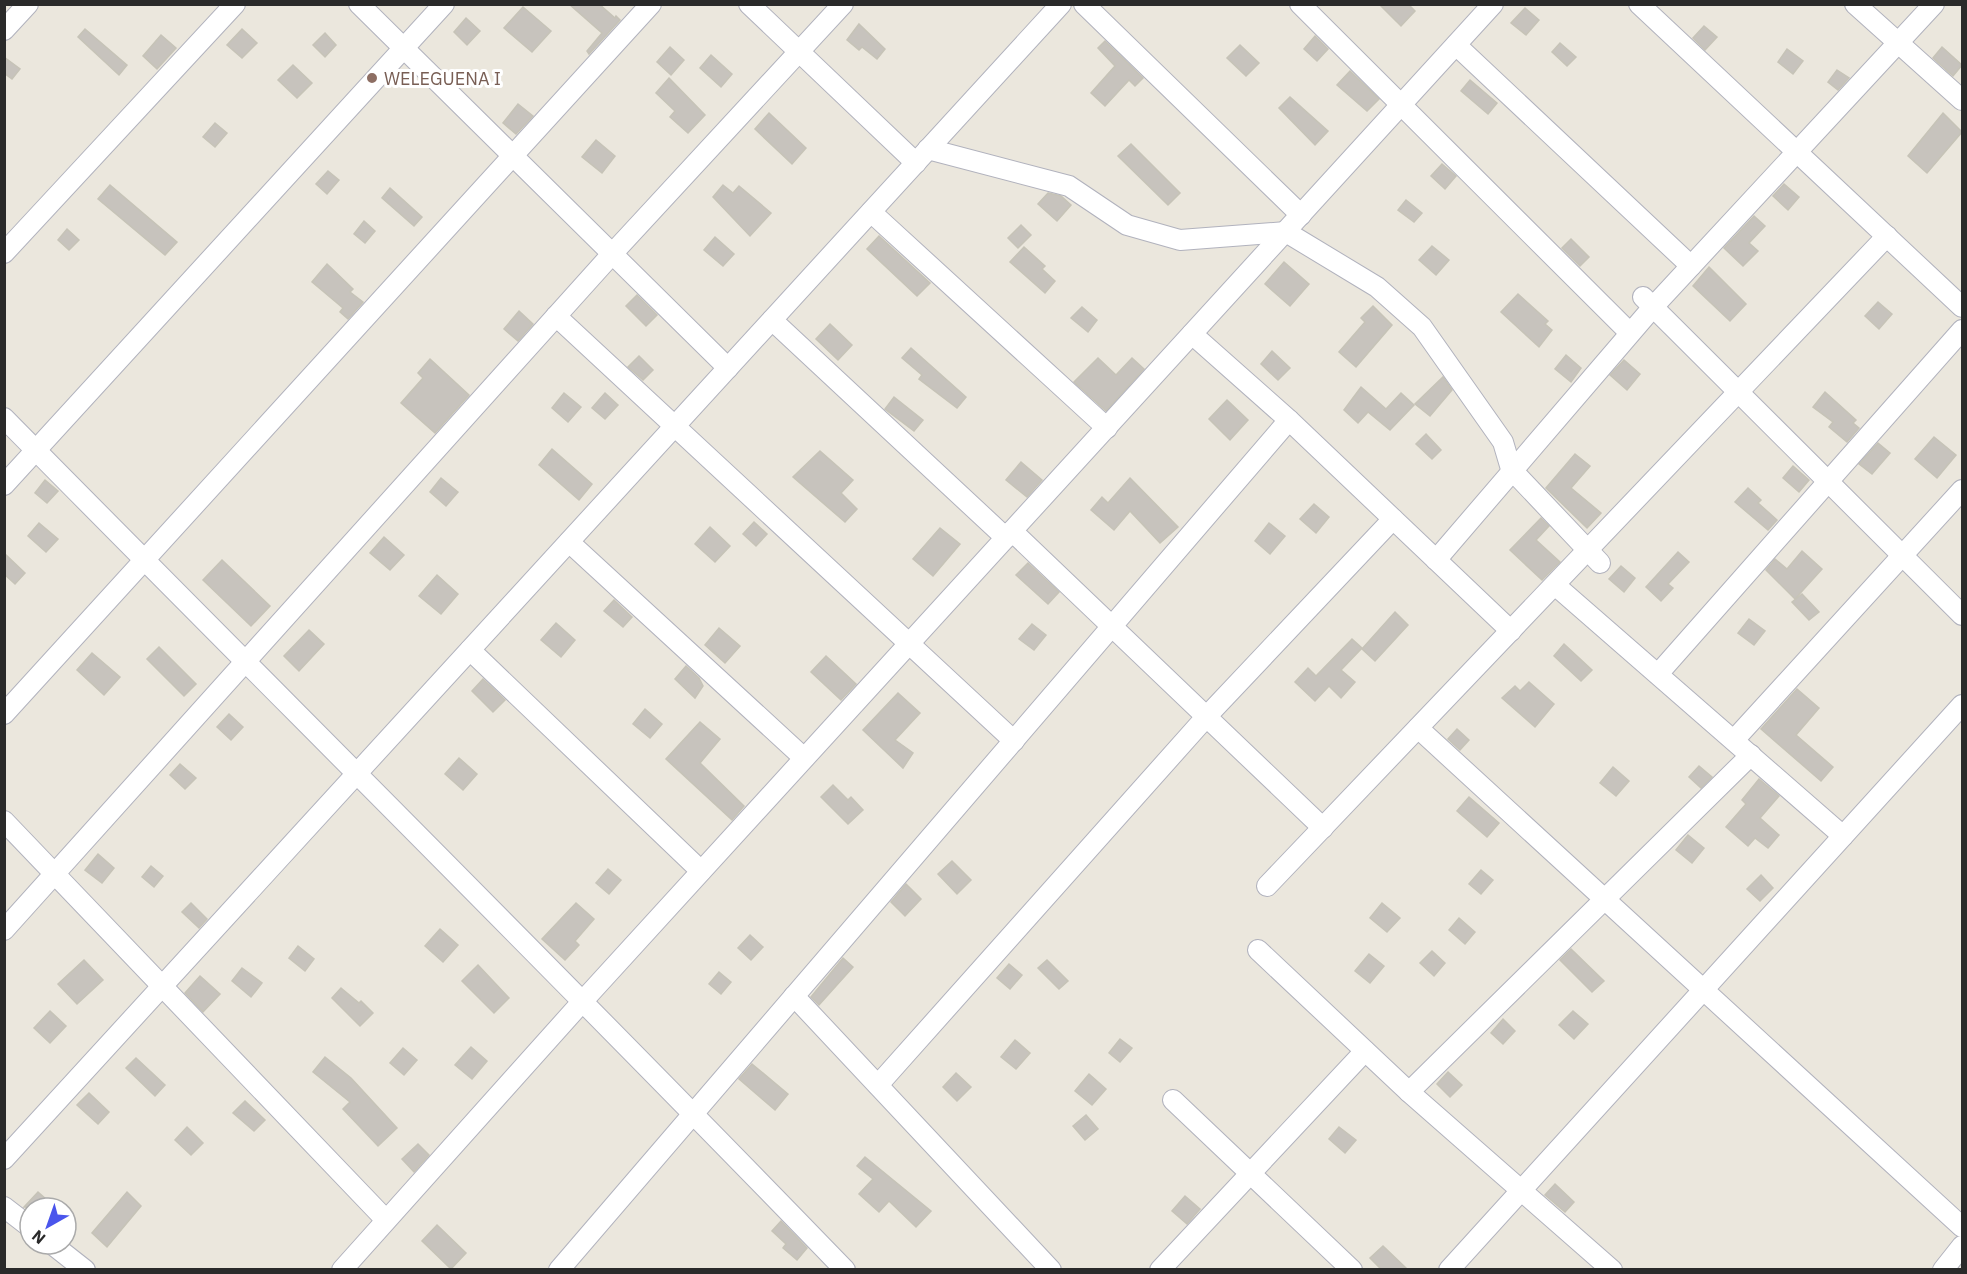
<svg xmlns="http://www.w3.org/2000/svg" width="1967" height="1274" font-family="'IBM Plex Sans',sans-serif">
	<rect width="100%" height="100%" fill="#ebe7dd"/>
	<g fill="#c7c3bd" stroke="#c6c3b7" stroke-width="1.5">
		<path d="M569 4H599L615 18 616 16 620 20 589 54 587 51 602 33Z"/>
		<path d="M1379 4H1408L1415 11 1401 26Z"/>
		<path d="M523 7 551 31 532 52 504 28Z"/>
		<path d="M1525 8 1539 20 1526 35 1511 23Z"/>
		<path d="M466 18 480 31 467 45 454 32Z"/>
		<path d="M859 24 885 49 877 59 862 47 859 50 847 40Z"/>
		<path d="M1704 26 1717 37 1705 50 1693 38Z"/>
		<path d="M85 29 127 65 119 75 78 37Z"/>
		<path d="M242 29 257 43 242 58 227 45Z"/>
		<path d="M325 33 336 45 325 57 313 45Z"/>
		<path d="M161 35 176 48 157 69 143 56Z"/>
		<path d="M1315 36 1328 49 1317 61 1304 49Z"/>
		<path d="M1105 41 1143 78 1135 86 1129 80 1105 106 1091 93 1115 66 1098 48Z"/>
		<path d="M1560 43 1576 57 1567 66 1552 52Z"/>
		<path d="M1240 45 1259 63 1246 76 1227 58Z"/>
		<path d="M670 47 684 60 671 75 657 62Z"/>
		<path d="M1942 47 1962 65 1953 76 1933 58Z"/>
		<path d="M1787 49 1803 61 1793 74 1778 62Z"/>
		<path d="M711 55 732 74 721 87 700 68Z"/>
		<path d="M4 57 20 69 12 79 4 73Z"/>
		<path d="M293 65 312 83 297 98 278 80Z"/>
		<path d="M1837 70 1849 78 1838 90 1828 82Z"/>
		<path d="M1350 71 1379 99 1367 111 1337 85Z"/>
		<path d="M669 78 705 115 688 133 670 117 675 111 656 93Z"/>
		<path d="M1470 80 1497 103 1488 114 1461 91Z"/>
		<path d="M1290 97 1328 131 1315 145 1279 108Z"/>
		<path d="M518 104 533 116 516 134 503 123Z"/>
		<path d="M769 113 806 148 792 164 755 129Z"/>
		<path d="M1943 113 1962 132 1927 173 1908 156Z"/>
		<path d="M215 123 227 133 215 147 203 137Z"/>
		<path d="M596 140 615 156 602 173 582 157Z"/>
		<path d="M1131 144 1180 193 1168 205 1118 156Z"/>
		<path d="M1442 164 1456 176 1445 189 1431 176Z"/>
		<path d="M328 171 339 180 327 194 316 184Z"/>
		<path d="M1784 184 1799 197 1788 210 1773 196Z"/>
		<path d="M110 185 177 242 165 255 98 199Z"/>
		<path d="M723 185 733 193 739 186 771 213 750 236 713 197Z"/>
		<path d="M390 188 422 217 414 226 382 198Z"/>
		<path d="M1048 193 1061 196 1071 205 1057 221 1038 204Z"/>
		<path d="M1406 200 1422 213 1414 222 1398 210Z"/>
		<path d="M1754 216 1765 226 1749 243 1758 251 1743 266 1724 248Z"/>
		<path d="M364 221 375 231 365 243 354 234Z"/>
		<path d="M1021 225 1031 235 1018 248 1008 238Z"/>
		<path d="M67 229 79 240 69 250 58 240Z"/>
		<path d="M879 236 930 283 917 296 867 249Z"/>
		<path d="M715 237 734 254 723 266 704 250Z"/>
		<path d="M1571 239 1589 257 1580 266 1562 248Z"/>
		<path d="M1432 246 1449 260 1436 275 1419 260Z"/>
		<path d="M1024 247 1045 266 1042 269 1055 281 1045 293 1010 262Z"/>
		<path d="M1284 262 1309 284 1290 306 1265 284Z"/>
		<path d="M327 264 353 289 350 292 363 302 348 319 340 312 343 308 312 282Z"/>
		<path d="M1709 267 1746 304 1730 321 1693 286Z"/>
		<path d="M1518 294 1548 321 1545 324 1552 330 1539 347 1501 312Z"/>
		<path d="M637 295 657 315 646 326 626 306Z"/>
		<path d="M1878 302 1892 314 1879 329 1865 316Z"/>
		<path d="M1373 306 1392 325 1356 367 1339 352 1365 322 1361 318Z"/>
		<path d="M1082 307 1097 320 1088 332 1071 318Z"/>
		<path d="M519 311 533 324 518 341 504 329Z"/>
		<path d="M830 324 852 345 838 360 816 339Z"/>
		<path d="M911 348 966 397 957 408 919 379 922 375 902 358Z"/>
		<path d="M1272 351 1290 368 1278 380 1261 364Z"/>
		<path d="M1566 355 1581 368 1571 382 1555 369Z"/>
		<path d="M639 356 653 370 643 380 628 367Z"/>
		<path d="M1098 358 1116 375 1132 358 1144 369 1106 411 1074 382Z"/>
		<path d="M430 359 469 395 435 433 401 403 423 378 418 373Z"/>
		<path d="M1624 360 1640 374 1627 390 1610 375Z"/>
		<path d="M1443 377 1452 390 1430 416 1415 404Z"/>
		<path d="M1361 387 1386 409 1401 393 1414 405 1390 430 1368 412 1358 423 1344 410Z"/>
		<path d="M1825 392 1856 420 1853 423 1859 428 1847 442 1829 427 1833 422 1813 407Z"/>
		<path d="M564 393 581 407 568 422 552 408Z"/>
		<path d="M605 393 618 405 605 419 592 408Z"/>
		<path d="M894 397 923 420 914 431 885 409Z"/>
		<path d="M1227 400 1248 420 1230 440 1209 419Z"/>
		<path d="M1426 434 1441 450 1432 459 1416 444Z"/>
		<path d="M1934 437 1956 455 1937 478 1915 459Z"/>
		<path d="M1878 443 1890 453 1872 474 1859 464Z"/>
		<path d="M552 449 592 484 579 500 539 465Z"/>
		<path d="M820 451 853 480 841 493 857 509 845 522 793 477Z"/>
		<path d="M1575 454 1590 466 1571 488 1601 513 1587 528 1546 488Z"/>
		<path d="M1021 462 1042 480 1027 497 1006 480Z"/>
		<path d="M1793 466 1809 480 1799 492 1783 478Z"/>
		<path d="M441 478 458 492 446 506 430 492Z"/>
		<path d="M1130 478 1178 527 1160 543 1130 511 1114 530 1091 510 1102 497 1108 503Z"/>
		<path d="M45 480 58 491 47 503 35 493Z"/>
		<path d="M1748 488 1761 500 1758 503 1777 520 1768 530 1735 502Z"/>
		<path d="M1314 504 1329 517 1316 533 1300 519Z"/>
		<path d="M1541 518 1549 526 1536 540 1560 562 1542 580 1510 550Z"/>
		<path d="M754 522 767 534 756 546 743 534Z"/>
		<path d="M39 523 58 539 46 552 28 536Z"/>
		<path d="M1269 523 1285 536 1270 554 1255 541Z"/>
		<path d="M710 527 730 546 715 562 695 544Z"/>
		<path d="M940 528 960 544 933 576 913 559Z"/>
		<path d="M384 537 404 555 390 570 370 553Z"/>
		<path d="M1802 551 1822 569 1795 599 1766 570 1775 559 1787 569Z"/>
		<path d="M1678 552 1689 562 1668 584 1673 588 1661 601 1646 587Z"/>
		<path d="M4 553 25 573 15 584 4 574Z"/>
		<path d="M222 560 270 606 251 626 203 580Z"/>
		<path d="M1028 563 1059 592 1048 604 1016 575Z"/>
		<path d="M1621 566 1635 578 1624 592 1609 579Z"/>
		<path d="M437 575 458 594 441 614 419 596Z"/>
		<path d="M1802 594 1819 612 1809 620 1792 602Z"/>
		<path d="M614 600 632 617 623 627 604 611Z"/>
		<path d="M1395 612 1408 625 1375 661 1362 649Z"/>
		<path d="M1749 619 1765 631 1754 645 1738 633Z"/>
		<path d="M556 623 575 640 561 657 541 640Z"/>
		<path d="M1032 624 1046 635 1034 650 1019 639Z"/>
		<path d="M719 628 740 646 725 663 705 645Z"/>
		<path d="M309 630 324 644 299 671 284 656Z"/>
		<path d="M1352 639 1362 648 1341 670 1355 682 1341 698 1329 686 1315 701 1295 682 1308 668 1316 676Z"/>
		<path d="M1564 644 1592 670 1581 681 1554 656Z"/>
		<path d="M159 647 196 684 184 696 147 659Z"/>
		<path d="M92 653 120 677 104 695 77 670Z"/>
		<path d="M826 656 856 684 841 700 811 672Z"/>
		<path d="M686 666 699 678 703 686 695 698 675 679Z"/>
		<path d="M483 679 505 700 493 712 472 691Z"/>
		<path d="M1529 682 1554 704 1535 727 1502 698 1515 686 1520 691Z"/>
		<path d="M1797 689 1819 708 1796 735 1833 767 1821 781 1761 729Z"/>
		<path d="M898 693 920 713 895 740 913 753 903 768 863 730Z"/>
		<path d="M645 709 662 724 650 738 633 724Z"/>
		<path d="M229 714 243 727 231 740 217 727Z"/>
		<path d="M700 722 720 739 700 763 744 806 732 820 666 759Z"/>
		<path d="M1457 729 1469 740 1460 750 1448 739Z"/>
		<path d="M459 758 477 774 463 790 445 774Z"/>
		<path d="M180 764 196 778 185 789 170 775Z"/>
		<path d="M1699 766 1712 777 1701 788 1689 777Z"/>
		<path d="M1613 767 1629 781 1616 796 1600 783Z"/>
		<path d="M1759 779 1779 796 1760 818 1779 835 1768 848 1755 838 1748 846 1726 827 1746 804 1742 800Z"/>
		<path d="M833 785 848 800 851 797 863 810 848 824 821 797Z"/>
		<path d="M1469 797 1499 823 1487 837 1457 811Z"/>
		<path d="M1688 835 1704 848 1692 863 1676 850Z"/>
		<path d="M98 854 114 868 102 883 85 870Z"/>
		<path d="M952 861 971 880 957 894 938 874Z"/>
		<path d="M151 866 163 876 154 887 142 877Z"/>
		<path d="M608 869 621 880 609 894 596 883Z"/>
		<path d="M1481 870 1493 880 1481 894 1469 884Z"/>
		<path d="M1761 875 1773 888 1760 901 1747 889Z"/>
		<path d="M906 884 921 899 905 916 891 902Z"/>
		<path d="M191 903 207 919 199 928 182 912Z"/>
		<path d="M576 903 594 919 575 941 579 945 565 960 542 939Z"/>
		<path d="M1382 903 1400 918 1387 932 1370 918Z"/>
		<path d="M1459 918 1475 932 1465 944 1449 930Z"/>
		<path d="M440 929 458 945 443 962 425 946Z"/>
		<path d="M750 935 763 947 751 960 738 948Z"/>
		<path d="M298 946 314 959 305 971 289 958Z"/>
		<path d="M1571 949 1604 981 1592 992 1560 960Z"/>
		<path d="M1432 951 1445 963 1434 976 1420 963Z"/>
		<path d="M1369 954 1384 966 1370 983 1355 971Z"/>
		<path d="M843 958 853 967 819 1005 811 997Z"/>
		<path d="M84 960 103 980 77 1004 58 984Z"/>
		<path d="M1047 960 1068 981 1059 989 1038 968Z"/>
		<path d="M1009 964 1022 975 1010 989 997 978Z"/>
		<path d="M478 965 509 998 494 1013 462 981Z"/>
		<path d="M242 968 262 983 251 997 232 981Z"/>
		<path d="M719 972 731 982 721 994 709 984Z"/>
		<path d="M200 976 220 994 203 1012 185 993Z"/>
		<path d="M341 988 359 1003 361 1001 373 1013 360 1026 332 998Z"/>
		<path d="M50 1011 66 1026 50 1043 34 1028Z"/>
		<path d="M1573 1011 1588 1024 1574 1039 1559 1025Z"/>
		<path d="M1503 1019 1515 1031 1503 1044 1491 1033Z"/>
		<path d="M1120 1039 1132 1048 1120 1062 1109 1053Z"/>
		<path d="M1015 1040 1030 1053 1016 1069 1001 1057Z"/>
		<path d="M471 1047 487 1061 472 1079 455 1065Z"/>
		<path d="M403 1048 417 1060 404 1075 390 1063Z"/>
		<path d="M325 1057 351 1078 397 1128 378 1146 343 1109 350 1102 313 1072Z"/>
		<path d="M136 1058 165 1085 155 1096 126 1068Z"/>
		<path d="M752 1064 788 1094 775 1110 739 1079Z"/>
		<path d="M1448 1072 1462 1085 1450 1097 1437 1084Z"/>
		<path d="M956 1073 971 1087 957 1101 943 1087Z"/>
		<path d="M1089 1074 1106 1089 1092 1105 1075 1091Z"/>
		<path d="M89 1093 109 1112 98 1124 77 1105Z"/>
		<path d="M245 1101 265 1120 254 1131 233 1113Z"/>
		<path d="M1086 1115 1098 1129 1085 1140 1073 1126Z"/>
		<path d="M187 1127 203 1143 191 1155 175 1140Z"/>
		<path d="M1339 1127 1356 1140 1345 1153 1329 1139Z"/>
		<path d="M418 1144 429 1155 414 1172 402 1159Z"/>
		<path d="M865 1157 931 1211 916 1227 889 1201 879 1212 859 1194 873 1179 857 1166Z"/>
		<path d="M1555 1184 1574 1202 1565 1212 1545 1195Z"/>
		<path d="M38 1192 56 1208 24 1207Z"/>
		<path d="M127 1192 141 1206 107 1247 92 1233Z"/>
		<path d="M1185 1196 1200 1209 1187 1224 1172 1211Z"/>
		<path d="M781 1221 807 1248 797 1260 783 1248 786 1244 772 1231Z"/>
		<path d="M437 1225 466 1253 451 1269 422 1241Z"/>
		<path d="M1383 1246 1407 1269H1381L1370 1258Z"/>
	</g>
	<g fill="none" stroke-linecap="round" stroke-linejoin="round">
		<defs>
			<g id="street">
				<path d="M359 4 728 368"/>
				<path d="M749 4 916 163"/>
				<path d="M1084 4 1301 215"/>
				<path d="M1300 4 1630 333"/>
				<path d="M1639 4 1962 307"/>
				<path d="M1855 4 1962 100"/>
				<path d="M4 30 28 4"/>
				<path d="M1456 45 1691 266"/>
				<path d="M928 149 1069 186 1127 225 1180 240 1286 232 1377 287 1422 327 1503 442 1511 469 1600 563"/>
				<path d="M871 212 1107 428"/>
				<path d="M4 253 235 4"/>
				<path d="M1643 297 1962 615"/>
				<path d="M556 316 1014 741"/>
				<path d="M772 320 1006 538"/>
				<path d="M1192 334 1289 420 1511 631"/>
				<path d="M4 418C284 702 568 983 845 1270"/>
				<path d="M4 485 444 4"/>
				<path d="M1012 531 1323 828"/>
				<path d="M569 542 804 758"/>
				<path d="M1436 560 1653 307 1934 4"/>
				<path d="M1555 585 1843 836"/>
				<path d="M470 650 701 871"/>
				<path d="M1658 674 1962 330"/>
				<path d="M4 714 651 4"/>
				<path d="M1418 728 1962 1227"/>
				<path d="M1734 740 1962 490"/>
				<path d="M4 821 386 1220"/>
				<path d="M1267 886 1887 236"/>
				<path d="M4 930 612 254 843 4"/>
				<path d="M1258 950 1409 1092 1612 1270"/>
				<path d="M794 996 1051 1270"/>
				<path d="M878 1085 1207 716 1393 519"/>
				<path d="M1409 1092 1751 755"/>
				<path d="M1173 1100 1352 1270"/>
				<path d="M4 1159 1061 4"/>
				<path d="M4 1207 30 1227"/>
				<path d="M52 1244 85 1270"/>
				<path d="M342 1270 581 1003 1493 4"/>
				<path d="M559 1270 1289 420"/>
				<path d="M1160 1270 1365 1051"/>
				<path d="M1449 1270 1962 705"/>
				<path d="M1943 1270 1962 1246"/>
			</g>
		</defs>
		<use href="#street" stroke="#b1b2bd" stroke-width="22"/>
		<use href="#street" stroke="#fff" stroke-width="20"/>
	</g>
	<circle fill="#8d6e63" stroke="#fff" stroke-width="2" cx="372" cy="78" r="6"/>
	<g text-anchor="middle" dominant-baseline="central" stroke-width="6" stroke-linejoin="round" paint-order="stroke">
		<g font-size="18" fill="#785e54" stroke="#fff" text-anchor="start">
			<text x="384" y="78">WELEGUENA I</text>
		</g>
	</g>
	<rect width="1967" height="1274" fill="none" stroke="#2a2a2a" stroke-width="12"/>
	<g transform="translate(48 1226) rotate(220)"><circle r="28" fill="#ffffff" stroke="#aaaaaa" stroke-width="1.5"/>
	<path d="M0-4.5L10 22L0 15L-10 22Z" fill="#4a55ec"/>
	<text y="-9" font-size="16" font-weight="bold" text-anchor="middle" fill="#2a2a2a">N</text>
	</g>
</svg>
